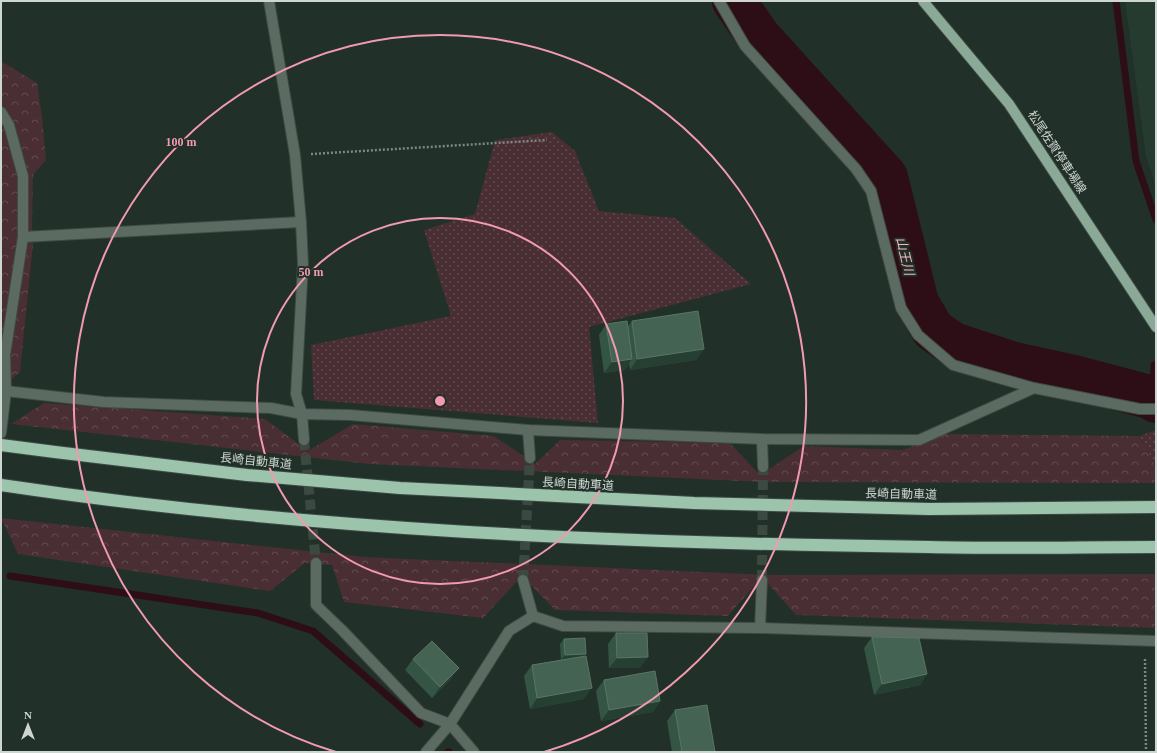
<svg xmlns="http://www.w3.org/2000/svg" width="1157" height="753" font-family="'Times New Roman','Noto Sans JP',serif">
	<defs>
		<pattern id="grass-dots" width="8" height="8" patternUnits="userSpaceOnUse"><rect width="8" height="8" fill="#492e34"/><path d="M2 2h.1M6 6h.1" fill="none" stroke="#624c50" stroke-width="1.8" stroke-linecap="round"/></pattern>
		<pattern id="forest-crowns" width="20" height="18" patternUnits="userSpaceOnUse"><rect width="20" height="18" fill="#492e34"/><path d="M2 6a3 3 0 1 1 6 0M12 15a3 3 0 1 1 6 0" fill="none" stroke="#624c50"/></pattern>
	</defs>
	<rect width="100%" height="100%" fill="#213028"/>
	<path fill="#263b2f" d="M1125 1H1156V187L1146 156Z"/>
	<g fill="url(#grass-dots)">
		<path d="M552 132 575 151 599 211 675 218 751 284 589 327 598 423 314 400 311 345 451 316 424 230 475 214 495 140Z"/>
		<path d="M1156 430V468L1140 436Z"/>
	</g>
	<g fill="url(#forest-crowns)">
		<path d="M1 61 37 83 42 117 46 160 33 175 32 228 33 244 20 372 1 389Z"/>
		<path d="M44 403 265 419 308 451 353 424 494 436 535 464 560 440 730 443 760 475 804 446 903 450 943 434 1140 436 1156 468V483L765 482 369 464 11 424Z"/>
		<path d="M1 518 364 557 771 575 1156 574V628L796 615 762 577 728 616 555 610 522 576 483 618 344 602 332 565 305 563 270 591 18 554Z"/>
	</g>
	<g fill="none" stroke-linecap="round" stroke-linejoin="round">
		<g stroke="#2d0e17" stroke-width="7">
			<path d="M1116 1 1136 161 1156 220"/>
			<path d="M1153 398 1154 365"/>
			<path d="M10 576 258 613 313 631 420 724"/>
			<path d="M448 752H449"/>
		</g>
		<path stroke="#2d0e17" stroke-width="44" d="M734 1 759 37 886 177 917 303 933 330 953 344 1014 364 1074 377 1153 398 1156 401"/>
		<g stroke="#3b4941" stroke-width="10" stroke-dasharray="10 5" stroke-linecap="butt">
			<path d="M304 440 316 563"/>
			<path d="M523 580 530 458"/>
			<path d="M762 580 763 467"/>
		</g>
		<defs>
			<g id="minor">
				<path d="M269 1 295 155 301 222 303 264 296 394 302 414 304 440"/>
				<path d="M719 1 745 46 856 169 871 191 901 308 918 335 953 365 1034 388"/>
				<path d="M1 112 9 125 23 176V237L5 355 6 391 1 433"/>
				<path d="M23 237 301 222"/>
				<path d="M6 391 104 402 271 408 302 414 350 415 528 430 762 439 919 440 1034 388 1140 409H1156"/>
				<path d="M528 430 530 458"/>
				<path d="M762 439 763 467"/>
				<path d="M316 563V605L342 630 421 713 450 724 474 752"/>
				<path d="M523 580 533 616"/>
				<path d="M533 616 563 626 760 628 1156 641"/>
				<path d="M760 628 762 580"/>
				<path d="M426 752 450 724 509 631 533 616"/>
			</g>
			<path id="major" d="M923 1 1009 104 1156 327"/>
			<g id="highway">
				<path d="M1 445 55 452 247 475 400 488 694 503 929 509 1156 507"/>
				<path d="M1 485C308 531 619 543 929 547 1005 549 1080 547 1156 547"/>
			</g>
		</defs>
		<use href="#minor" stroke="#3d4b43" stroke-width="12"/>
		<use href="#major" stroke="#3d4b43" stroke-width="12"/>
		<use href="#highway" stroke="#3d4b43" stroke-width="14"/>
		<g stroke="#7c8881" stroke-width="2.5" stroke-dasharray="2 2" stroke-linecap="butt">
			<path d="M311 154 547 140"/>
			<path d="M1145 659 1146 752"/>
		</g>
		<use href="#minor" stroke="#5c6b62" stroke-width="10"/>
		<use href="#major" stroke="#8aaa97" stroke-width="10"/>
		<use href="#highway" stroke="#9cc3ac" stroke-width="12"/>
	</g>
	<g fill="#345543">
		<path d="M632 321 704 349 696 360 630 370 629 364 625 370 604 373 599 335 606 324 628 326Z"/>
		<path d="M616 633 640 668H609L608 644Z"/>
		<path d="M872 637 927 674 920 685 874 695 864 648Z"/>
		<path d="M564 639 586 654 584 656V699L530 709 524 676 532 665 561 660 560 644Z"/>
		<path d="M413 659 451 679 432 698 405 670Z"/>
		<path d="M604 680 660 701 653 712 601 721 596 691Z"/>
		<path d="M675 710 715 752H672L667 721Z"/>
	</g>
	<g fill="#254032">
		<path d="M704 349 696 360 630 370 637 359Z"/>
		<path d="M632 359 625 370 604 373 612 362Z"/>
		<path d="M586 654 582 659 561 660 565 655Z"/>
		<path d="M648 657 640 668H609L617 658Z"/>
		<path d="M459 668 451 679 432 698 440 687Z"/>
		<path d="M927 674 920 685 874 695 882 684Z"/>
		<path d="M592 688 584 699 530 709 537 698Z"/>
		<path d="M660 701 653 712 601 721 609 710Z"/>
	</g>
	<g fill="#446352" stroke="#5a7566">
		<path d="M698 311 704 349 637 359 632 321Z"/>
		<path d="M627 321 632 359 612 362 606 324Z"/>
		<path d="M616 633H647L648 657 617 658Z"/>
		<path d="M872 637 919 638 927 674 882 684Z"/>
		<path d="M585 638 586 654 565 655 564 639Z"/>
		<path d="M432 641 459 668 440 687 413 659Z"/>
		<path d="M586 656 592 688 537 698 532 665Z"/>
		<path d="M655 671 660 701 609 710 604 680Z"/>
		<path d="M707 705 715 752H682L675 710Z"/>
	</g>
	<g fill="none" stroke="#f29aaf" stroke-width="2">
		<circle cx="440" cy="401" r="183"/>
		<path d="M336 752A366 366 0 1 1 544 752"/>
	</g>
	<g text-anchor="middle" dominant-baseline="central" stroke-width="4" stroke-linejoin="round" paint-order="stroke">
		<g font-size="12" fill="#cdd6d0" stroke="#213028">
			<text transform="translate(1057 152) rotate(57)">松尾佐賀停車場線</text>
			<text transform="translate(256 461) rotate(6)">長崎自動車道</text>
			<text transform="translate(578 484) rotate(3)">長崎自動車道</text>
			<text transform="translate(901 494) rotate(1)">長崎自動車道</text>
		</g>
		<g font-size="13" font-style="italic" fill="#fab5c4" stroke="#213028">
			<text transform="translate(905 256) rotate(76)">山王川</text>
		</g>
	</g>
	<circle cx="440" cy="401" r="6" fill="#f29aaf" stroke="#213028" stroke-width="2"/>
	<g font-size="12" text-anchor="middle" font-weight="bold" fill="#f29aaf" stroke="#213028" stroke-width="4" stroke-linejoin="round" paint-order="stroke">
		<text x="181" y="146">100 m</text>
		<text x="311" y="276">50 m</text>
	</g>
	<rect width="1157" height="753" fill="none" stroke="#cdd6d0" stroke-width="4"/>
	<g transform="translate(28 725)" stroke="#213028" stroke-width="3" paint-order="stroke">
	<path d="M0-3L7 15L0 10L-7 15Z" fill="#cdd6d0"/>
	<text y="-6" font-size="11" font-weight="bold" text-anchor="middle" fill="#cdd6d0">N</text>
	</g>
</svg>
